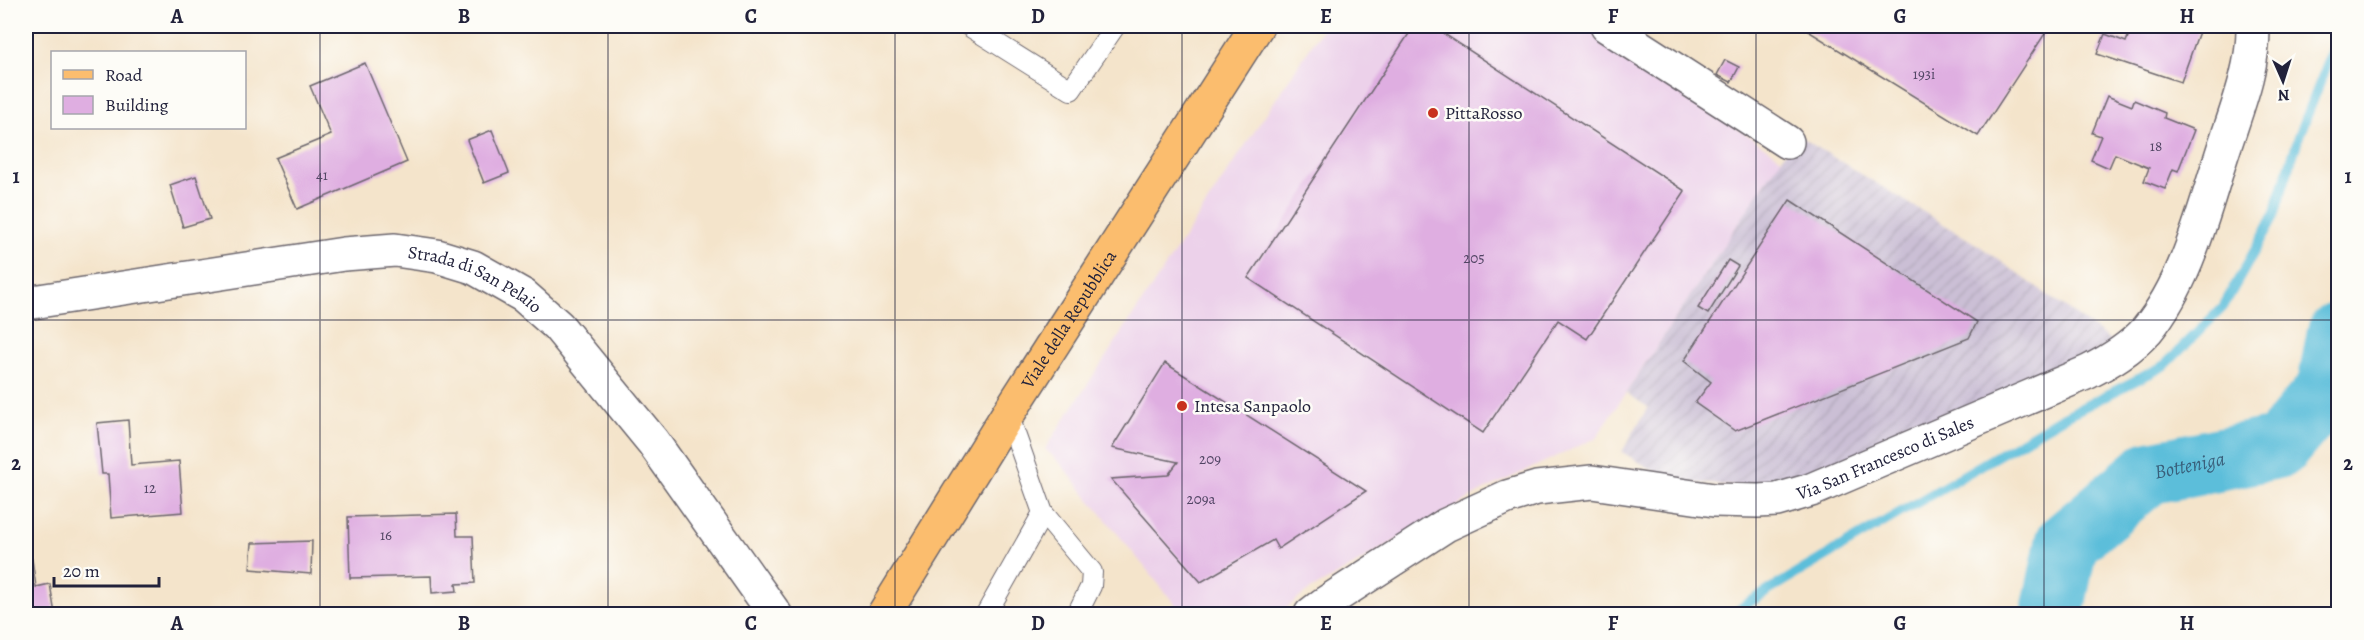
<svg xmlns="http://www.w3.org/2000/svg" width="2364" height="640" font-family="Alegreya,serif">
	<defs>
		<pattern id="industrial-furrows" width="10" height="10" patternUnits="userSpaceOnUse" patternTransform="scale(1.5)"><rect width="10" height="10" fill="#cbbfd5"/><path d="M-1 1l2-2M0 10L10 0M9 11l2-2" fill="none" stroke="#aea4b8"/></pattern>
	</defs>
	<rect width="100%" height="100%" fill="#fdfcf7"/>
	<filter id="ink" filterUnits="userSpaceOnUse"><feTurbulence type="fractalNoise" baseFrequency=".0167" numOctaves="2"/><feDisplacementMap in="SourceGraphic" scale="12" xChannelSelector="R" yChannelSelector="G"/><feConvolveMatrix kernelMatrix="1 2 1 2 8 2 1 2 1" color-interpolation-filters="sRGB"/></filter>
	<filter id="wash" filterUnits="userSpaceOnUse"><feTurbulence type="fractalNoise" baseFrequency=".008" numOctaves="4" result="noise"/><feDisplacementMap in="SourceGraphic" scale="24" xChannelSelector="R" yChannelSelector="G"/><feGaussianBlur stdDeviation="1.35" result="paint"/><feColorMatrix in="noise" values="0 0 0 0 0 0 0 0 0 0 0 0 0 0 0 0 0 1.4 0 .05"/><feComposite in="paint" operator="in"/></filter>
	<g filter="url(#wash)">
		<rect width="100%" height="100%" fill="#f4e4cb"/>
		<path fill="#ecd1ea" d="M1324 26H1582L1782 158 1596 438 1482 491 1307 592 1278 614H1183L1060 463 1045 449Z"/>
		<path fill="url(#industrial-furrows)" d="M1797 135 1981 247 2113 342 2087 358 1783 487 1749 488 1670 480 1622 452 1648 407 1626 393Z"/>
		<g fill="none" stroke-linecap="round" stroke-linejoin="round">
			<path stroke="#5cbeda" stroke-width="10" d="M1734 614 1745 605 1804 569 2058 420 2164 366 2223 307 2273 218 2299 136 2338 37"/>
			<path stroke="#5cbeda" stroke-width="63" id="s1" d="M2052 614 2067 542 2149 473 2279 447 2328 389 2338 334"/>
		</g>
		<g id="blocks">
			<g fill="#dfaee1">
				<path d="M1414 26H1432L1685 191 1587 339 1558 320 1483 433 1248 278Z"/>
				<path d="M1800 26H2050L1978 136Z"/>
				<path d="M2132 26H2201L2181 82 2097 54 2105 34 2126 42Z"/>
				<path d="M1725 60 1739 67 1731 82 1717 75Z"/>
				<path d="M365 63 407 162 297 209 275 158 331 135 310 86Z"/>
				<path d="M2107 96 2132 106 2134 100 2165 113 2164 118 2194 130 2178 171 2173 169 2165 189 2144 181 2149 168 2115 154 2109 168 2091 160 2101 136 2092 133Z"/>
				<path d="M492 130 509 173 484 183 467 140Z"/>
				<path d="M196 176 210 219 183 227 170 185Z"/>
				<path d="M1790 200 1977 322 1969 338 1735 431 1695 403 1711 382 1684 361Z"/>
				<path d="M1728 260 1738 266 1708 314 1698 308Z"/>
				<path d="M1165 363 1366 491 1278 549 1273 540 1201 582 1111 479 1168 475 1178 462 1112 448Z"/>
				<path d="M128 420 131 465 179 461 183 512 111 518 108 474H102L97 423Z"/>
				<path d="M456 514 457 536H473L475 583 456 584 457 591 432 593 431 576 350 578 348 517Z"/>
				<path d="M312 541 311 574 250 569 252 543Z"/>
				<path d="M32 559 36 587 50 584 55 614H26V560Z"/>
			</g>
		</g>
	</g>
	<g filter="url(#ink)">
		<use href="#blocks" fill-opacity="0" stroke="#6c666d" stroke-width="1.5"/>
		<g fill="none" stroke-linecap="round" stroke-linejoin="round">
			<defs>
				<g id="service">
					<path d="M969 26 1071 90 1115 26"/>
					<path d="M1008 414 1043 513 1092 572 1091 586 1077 614"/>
					<path d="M986 614 1043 513"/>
				</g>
				<g id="minor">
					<path d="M1607 26 1787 142"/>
					<path id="s2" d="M1311 614 1324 604 1446 525 1507 497 1537 488 1592 482 1714 500 1758 501 1777 500 1811 490 2088 372C2110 361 2130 349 2147 330 2187 281 2203 213 2222 154 2235 113 2254 69 2253 26"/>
				</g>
				<g id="tertiary">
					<path id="s3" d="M26 303 344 254 395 250 437 256 473 267 524 296 558 326 653 442 775 614"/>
				</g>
				<g id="primary">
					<path id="s4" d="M884 614 1008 414 1257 26"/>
				</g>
			</defs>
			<use href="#service" stroke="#6c666d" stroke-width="22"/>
			<use href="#minor" stroke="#6c666d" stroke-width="36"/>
			<use href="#tertiary" stroke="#6c666d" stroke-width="36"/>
			<use href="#primary" stroke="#6c666d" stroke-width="36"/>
			<use href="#service" stroke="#fff" stroke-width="20"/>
			<use href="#minor" stroke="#fff" stroke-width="33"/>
			<use href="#tertiary" stroke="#fff" stroke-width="33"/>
			<use href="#primary" stroke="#fbbd6e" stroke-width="33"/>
		</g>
	</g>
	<path fill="none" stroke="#22223b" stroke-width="1.5" stroke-opacity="0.55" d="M320 26V614M608 26V614M895 26V614M1182 26V614M1469 26V614M1756 26V614M2044 26V614M26 320H2338"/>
	<g fill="#c8321e" stroke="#fdfcf7" stroke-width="2">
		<circle cx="1433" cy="113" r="6"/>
		<circle cx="1182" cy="406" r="6"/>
	</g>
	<g text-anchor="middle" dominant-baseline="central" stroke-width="5" stroke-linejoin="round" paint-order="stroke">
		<g font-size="15" fill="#514564">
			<text x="1924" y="74">193i</text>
			<text x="2156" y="146">18</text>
			<text x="322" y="175">41</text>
			<text x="1474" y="258">205</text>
			<text x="1210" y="459">209</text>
			<text x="150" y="488">12</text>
			<text x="1201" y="499">209a</text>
			<text x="386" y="535">16</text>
		</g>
		<g font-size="18" fill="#22223b" stroke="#fdfcf7" text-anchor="start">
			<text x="1445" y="113">PittaRosso</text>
			<text x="1194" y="406">Intesa Sanpaolo</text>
		</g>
		<g font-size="18" fill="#22223b" stroke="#fdfcf7">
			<text stroke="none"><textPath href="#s3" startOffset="459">Strada di San Pelaio</textPath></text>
			<text stroke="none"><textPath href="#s4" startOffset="348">Viale della Repubblica</textPath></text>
			<text stroke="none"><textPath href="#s2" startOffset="618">Via San Francesco di Sales</textPath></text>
		</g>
		<g font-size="20" font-style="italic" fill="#39607b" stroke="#fdfcf7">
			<text stroke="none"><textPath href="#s1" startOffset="222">Botteniga</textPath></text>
		</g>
	</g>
	<rect width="2364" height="640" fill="none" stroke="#fdfcf7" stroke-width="66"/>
	<rect x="51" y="51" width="195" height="78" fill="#fdfcf7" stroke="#a5a5ac" stroke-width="1.5"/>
	<rect x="63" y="70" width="30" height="9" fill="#fbbd6e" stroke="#a5a5ac" stroke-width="1.5"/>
	<text x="105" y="81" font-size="18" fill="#22223b">Road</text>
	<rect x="63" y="96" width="30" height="18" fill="#dfaee1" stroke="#a5a5ac" stroke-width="1.5"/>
	<text x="105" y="111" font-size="18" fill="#22223b">Building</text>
	<g transform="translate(2283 81) rotate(177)" stroke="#fdfcf7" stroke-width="4.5" paint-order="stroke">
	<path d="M0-4.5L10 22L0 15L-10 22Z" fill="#22223b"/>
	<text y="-9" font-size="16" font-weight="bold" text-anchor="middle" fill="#22223b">N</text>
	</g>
	<path d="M54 577v9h105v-9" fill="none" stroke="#22223b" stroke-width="3"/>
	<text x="63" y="577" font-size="18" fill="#22223b" stroke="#fdfcf7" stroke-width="4.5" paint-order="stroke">20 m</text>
	<rect x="33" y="33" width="2298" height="574" fill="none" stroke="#22223b" stroke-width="2"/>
	<g font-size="20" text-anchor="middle" font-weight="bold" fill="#22223b">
		<text x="177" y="23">A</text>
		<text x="464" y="23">B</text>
		<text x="751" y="23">C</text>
		<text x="1038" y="23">D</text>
		<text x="1326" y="23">E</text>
		<text x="1613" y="23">F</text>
		<text x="1900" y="23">G</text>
		<text x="2187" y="23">H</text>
		<text x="16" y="183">1</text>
		<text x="2348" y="183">1</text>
		<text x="16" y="470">2</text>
		<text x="2348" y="470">2</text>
		<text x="177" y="630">A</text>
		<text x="464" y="630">B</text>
		<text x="751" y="630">C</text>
		<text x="1038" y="630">D</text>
		<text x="1326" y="630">E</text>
		<text x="1613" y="630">F</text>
		<text x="1900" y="630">G</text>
		<text x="2187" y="630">H</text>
	</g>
</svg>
